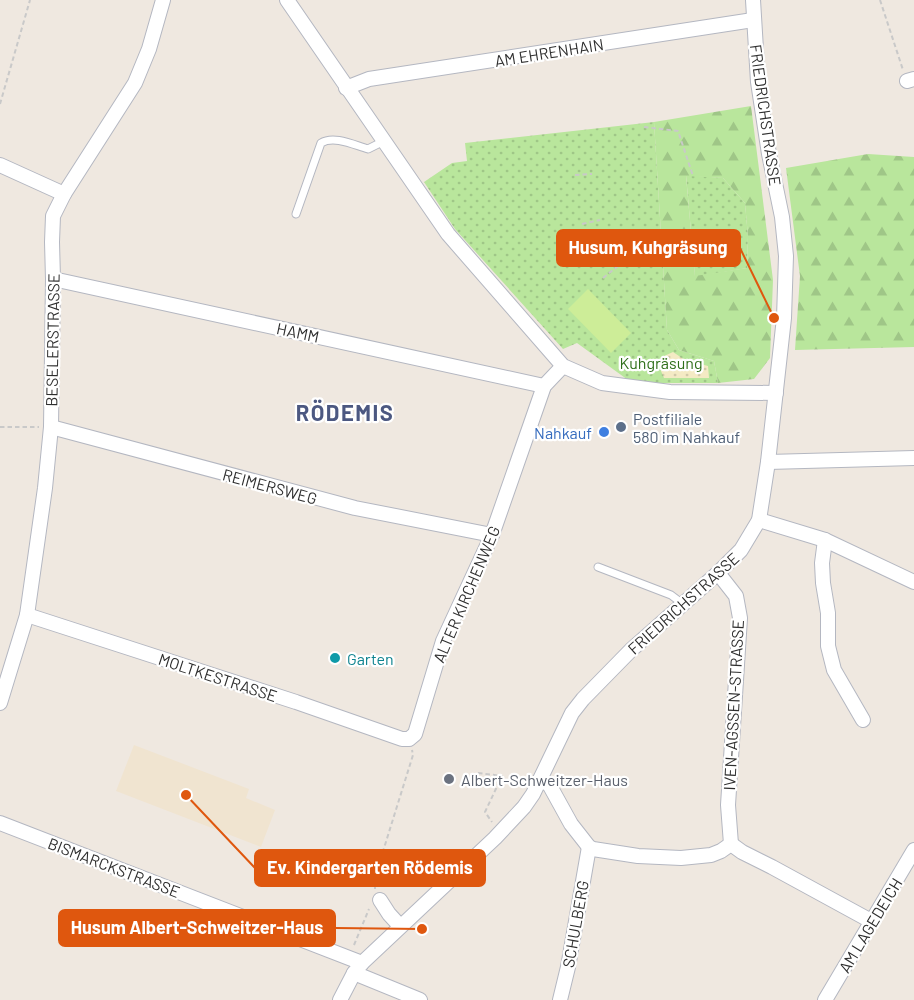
<svg xmlns="http://www.w3.org/2000/svg" width="914" height="1000" font-family="Barlow,sans-serif">
	<defs>
		<pattern id="grass-dots" width="8" height="8" patternUnits="userSpaceOnUse" patternTransform="scale(1.5)"><rect width="8" height="8" fill="#b9e69c"/><path d="M2 2h.1M6 6h.1" fill="none" stroke="#9fc687" stroke-width="1.8" stroke-linecap="round"/></pattern>
		<pattern id="forest-firs" width="22" height="20" patternUnits="userSpaceOnUse" patternTransform="scale(1.5)"><rect width="22" height="20" fill="#b9e69c"/><path d="M5 1l3.5 6h-7zM16 11l3.5 6h-7z" fill="#9fc687"/></pattern>
		<pattern id="sand-dots" width="8" height="8" patternUnits="userSpaceOnUse" patternTransform="scale(1.5)"><rect width="8" height="8" fill="#f4eac4"/><path d="M2 2h.1M6 6h.1" fill="none" stroke="#d2c9a9" stroke-width="1.8" stroke-linecap="round"/></pattern>
	</defs>
	<rect width="100%" height="100%" fill="#efe8e0"/>
	<path fill="#f0e4d0" d="M134 745 249 789 246 798 275 810 261 847 116 791Z"/>
	<g fill="url(#grass-dots)">
		<path d="M654 122 667 330 679 350 714 361 718 383H652L628 380 577 343 563 349 455 229 424 182 452 163 467 161 465 143Z"/>
		<path d="M686 175 723 178 745 203 748 237 747 268 695 277Z"/>
	</g>
	<g fill="url(#forest-firs)" fill-rule="evenodd">
		<path d="M751 106 773 280 770 358 754 379 718 383 714 361 679 350 667 330 654 122ZM686 176 723 178 745 203 748 237 747 268 695 276Z"/>
		<path d="M868 154 914 157V347L795 350 800 276 786 168Z"/>
	</g>
	<path fill="url(#sand-dots)" d="M673 352 685 360 708 366 709 378H664L661 371 662 357Z"/>
	<path fill="#cded98" d="M588 289 631 333 611 353 568 309Z"/>
	<g fill="none" stroke-linecap="round" stroke-linejoin="round">
		<defs>
			<g id="service">
				<path d="M296 214 321 143C334 135 354 145 368 149L384 141"/>
				<path d="M598 567 671 595 683 604"/>
			</g>
			<g id="minor">
				<path d="M287 0 448 234 563 366 602 383 670 392 776 393"/>
				<path d="M907 81 914 79"/>
				<path d="M346 88 369 79 753 20"/>
				<path d="M0 165 64 194"/>
				<path d="M53 279 544 386"/>
				<path d="M51 427 355 508 492 535"/>
				<path d="M768 462 914 458"/>
				<path d="M759 520 825 540 914 582"/>
				<path d="M825 540 822 563 823 583 828 613V646L834 670 863 720"/>
				<path d="M718 573 736 596 740 618 728 805 731 844"/>
				<path d="M27 615 296 702 402 739H409L415 734 443 641 492 535 544 386 563 366"/>
				<path d="M0 703 27 615 45 488 51 427 53 279 52 242 53 216 64 194 135 83 149 49 163 0"/>
				<path d="M541 778 550 786 571 824 589 847 593 849 638 856 681 858 711 855 721 851 731 844 742 852 772 867 871 921"/>
				<path d="M0 823 362 963"/>
				<path d="M380 900 389 914 400 926"/>
				<path d="M354 973 420 1000"/>
				<path d="M340 1000 354 973 362 963 495 838 524 807 533 794 572 713 583 699 631 650 718 573 741 550 759 520 768 462 784 318 786 256 782 217 769 154 758 82 753 0"/>
				<path d="M560 1000 568 967 589 847"/>
				<path d="M825 1000 914 850"/>
			</g>
		</defs>
		<use href="#service" stroke="#b4b7c1" stroke-width="9"/>
		<use href="#minor" stroke="#b4b7c1" stroke-width="16"/>
		<g stroke="#c9c9c9" stroke-width="2" stroke-dasharray="4.5 3" stroke-linecap="butt">
			<path d="M880 0 903 70"/>
			<path d="M0 104 30 0"/>
			<path d="M644 127 678 131 693 176"/>
			<path d="M575 175 592 174"/>
			<path d="M582 224 600 220"/>
			<path d="M603 278 618 266"/>
			<path d="M0 427H39"/>
			<path d="M478 773 502 776 485 812 492 822"/>
			<path d="M375 889V877L413 755 412 750"/>
			<path d="M354 945 369 909"/>
		</g>
		<use href="#service" stroke="#fff" stroke-width="7"/>
		<use href="#minor" stroke="#fff" stroke-width="14"/>
	</g>
	<circle fill="#5c6f8a" stroke="#fff" stroke-width="2" cx="621" cy="427" r="6"/>
	<circle fill="#3f7fe0" stroke="#fff" stroke-width="2" cx="604" cy="432" r="6"/>
	<circle fill="#0f9aa8" stroke="#fff" stroke-width="2" cx="335" cy="658" r="6"/>
	<circle fill="#6b7280" stroke="#fff" stroke-width="2" cx="449" cy="779" r="6"/>
	<g text-anchor="middle" dominant-baseline="central" stroke-width="4.5" stroke-linejoin="round" paint-order="stroke">
		<g font-size="16" fill="#2e2e2e" stroke="#fff">
			<text transform="translate(549 52) rotate(-9)">AM EHRENHAIN</text>
			<text transform="translate(766 115) rotate(82)">FRIEDRICHSTRASSE</text>
			<text transform="translate(298 332) rotate(12)">HAMM</text>
			<text transform="translate(52 340) rotate(-89)">BESELERSTRASSE</text>
			<text transform="translate(270 486) rotate(15)">REIMERSWEG</text>
			<text transform="translate(466 594) rotate(-67)">ALTER KIRCHENWEG</text>
			<text transform="translate(683 603) rotate(-42)">FRIEDRICHSTRASSE</text>
			<text transform="translate(218 677) rotate(18)">MOLTKESTRASSE</text>
			<text transform="translate(733 705) rotate(-87)">IVEN-AGSSEN-STRASSE</text>
			<text transform="translate(114 867) rotate(21)">BISMARCKSTRASSE</text>
			<text transform="translate(575 924) rotate(-80)">SCHULBERG</text>
			<text transform="translate(870 925) rotate(-59)">AM LAGEDEICH</text>
		</g>
		<g font-size="16" fill="#2f6f1a" stroke="#fff">
			<text x="661" y="362">Kuhgräsung</text>
		</g>
		<g font-size="16" fill="#4e5e75" stroke="#fff" text-anchor="start">
			<text x="633" y="418">Postfiliale<tspan x="633" dy="18">580 im Nahkauf</tspan></text>
		</g>
		<g font-size="16" fill="#366cbe" stroke="#fff" text-anchor="end">
			<text x="592" y="432">Nahkauf</text>
		</g>
		<g font-size="16" fill="#0d838f" stroke="#fff" text-anchor="start">
			<text x="347" y="658">Garten</text>
		</g>
		<g font-size="16" fill="#5b616d" stroke="#fff" text-anchor="start">
			<text x="461" y="779">Albert-Schweitzer-Haus</text>
		</g>
		<g font-size="22" font-weight="bold" letter-spacing="1.5" fill="#4c5881" stroke="#fff">
			<text x="345" y="412">RÖDEMIS</text>
		</g>
	</g>
	<path fill="none" stroke="#df570e" stroke-width="2" d="M774 318L740 248M186 795L255 868M422 929L335 928"/>
	<g fill="#df570e" stroke="#fff" stroke-width="2">
		<circle cx="774" cy="318" r="6"/>
		<circle cx="186" cy="795" r="6"/>
		<circle cx="422" cy="929" r="6"/>
	</g>
	<g fill="#df570e" stroke="#df570e" stroke-width="2">
		<rect x="557" y="230" width="183" height="36" rx="6"/>
		<rect x="255" y="850" width="230" height="36" rx="6"/>
		<rect x="59" y="910" width="276" height="36" rx="6"/>
	</g>
	<g font-size="18" text-anchor="middle" font-weight="bold" fill="#fff">
		<text x="648" y="254">Husum, Kuhgräsung</text>
		<text x="370" y="874">Ev. Kindergarten Rödemis</text>
		<text x="197" y="934">Husum Albert-Schweitzer-Haus</text>
	</g>
</svg>
